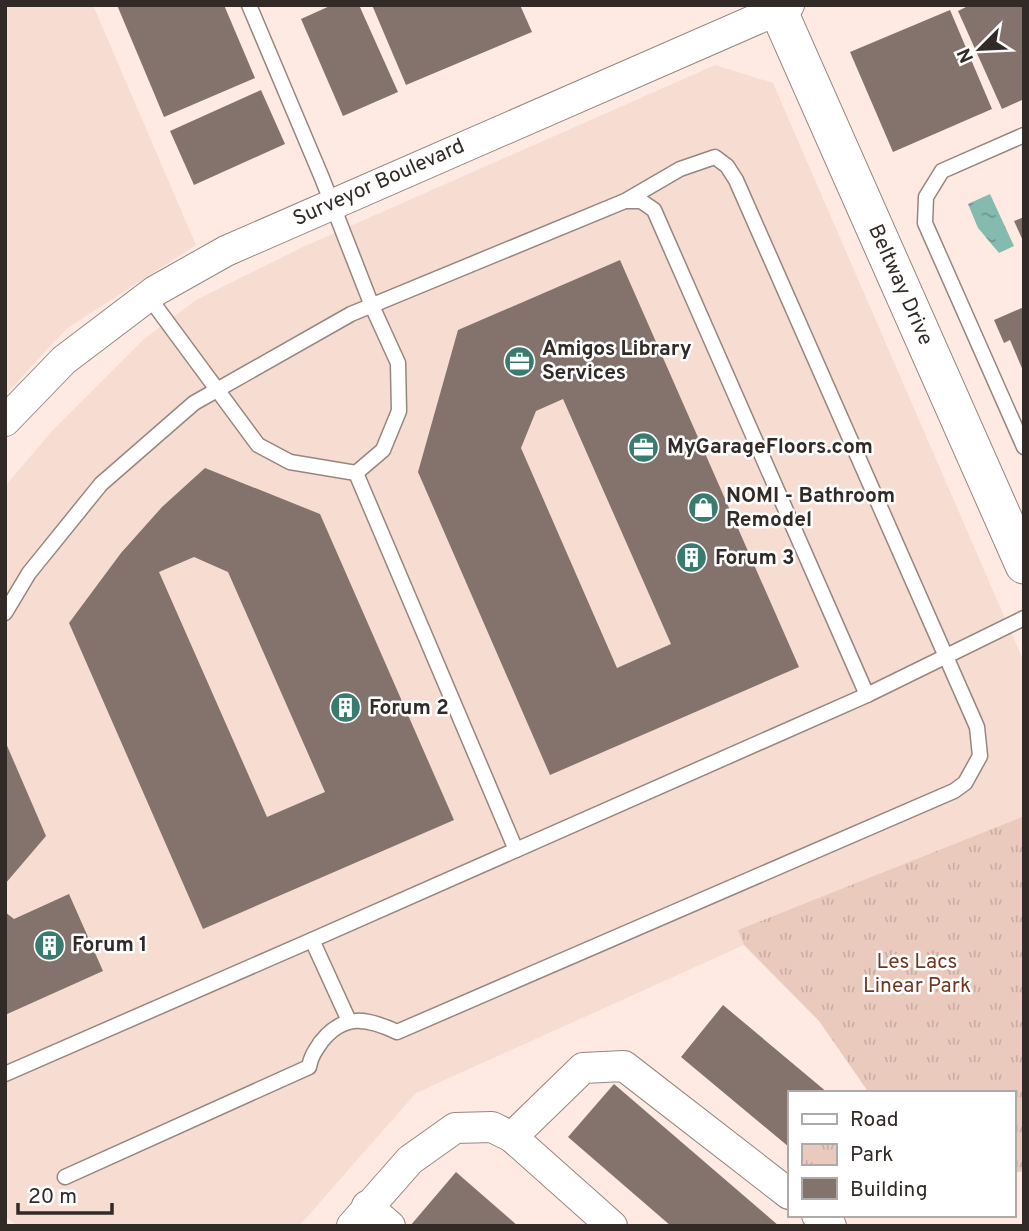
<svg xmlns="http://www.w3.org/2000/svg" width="1029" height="1231" font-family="Overpass,sans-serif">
	<defs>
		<pattern id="park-tufts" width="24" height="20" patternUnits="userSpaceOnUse" patternTransform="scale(1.75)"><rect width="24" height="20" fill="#ebcabe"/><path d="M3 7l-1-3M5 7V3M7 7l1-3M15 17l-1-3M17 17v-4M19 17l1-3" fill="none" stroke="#caaea3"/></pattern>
		<pattern id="water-ripples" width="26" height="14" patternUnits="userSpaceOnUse" patternTransform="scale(1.75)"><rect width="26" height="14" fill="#85bbae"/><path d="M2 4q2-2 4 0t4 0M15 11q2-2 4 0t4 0" fill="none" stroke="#6d988e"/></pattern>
	</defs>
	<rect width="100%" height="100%" fill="#feeae3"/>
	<g fill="#f7dcd2">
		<path d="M5 5H93L196 245 66 329 5 395Z"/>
		<path d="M715 65 773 83 1024 662V816L739 930 744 945 416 1093 299 1226H17L5 1216V486L52 431 144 339 196 300 305 246Z"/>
	</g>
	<path fill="url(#park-tufts)" d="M1024 816V1171L1013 1173V1093H869L819 1021 744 945 738 930Z"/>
	<path fill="url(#water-ripples)" d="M990 194 1014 246 999 253 978 228 968 204Z"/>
	<g fill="#84736d" fill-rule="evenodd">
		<path d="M117 5H224L255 78 164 117Z"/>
		<path d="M332 5H359L398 92 343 116 301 19Z"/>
		<path d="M372 5H520L532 32 406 85Z"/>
		<path d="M970 5H1024V99L1002 109 958 11Z"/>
		<path d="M950 10 992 109 893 152 850 52Z"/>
		<path d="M261 90 285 144 194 185 170 131Z"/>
		<path d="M1024 217V243L1014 221Z"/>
		<path d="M620 260 799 667 550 775 418 472 458 330ZM563 399 671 644 617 668 521 448 536 411Z"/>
		<path d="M1024 307V373L1010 340 1004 343 994 320Z"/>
		<path d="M205 468 320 514 454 820 203 929 69 623 121 553 162 507ZM194 557 228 572 325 792 267 817 159 572Z"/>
		<path d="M5 741 46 836 5 884Z"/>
		<path d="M69 894 103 971 5 1015V912L14 919Z"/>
		<path d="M723 1005 828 1093H789V1147L681 1057Z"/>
		<path d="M614 1084 779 1226H671L568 1137Z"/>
		<path d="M456 1172 518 1226H410Z"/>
	</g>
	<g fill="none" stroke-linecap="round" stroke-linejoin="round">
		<defs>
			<g id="service">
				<path d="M249 5 322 178 372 306 398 363 399 411 383 450 356 473"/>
				<path d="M1024 135 942 171 926 197 925 223 1024 447"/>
				<path d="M148 296 258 445 290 462 356 473 516 850"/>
				<path d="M5 613 29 573 101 484 194 403 351 314 625 201H641L654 210 867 695 1024 618"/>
				<path d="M312 940 867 695"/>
				<path d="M5 1074 312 940 349 1021"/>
				<path d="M65 1177 309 1067C311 1056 315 1051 321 1042 344 1013 367 1018 397 1032L954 791 965 783 980 756 977 727 736 180 727 166 715 157 680 169 625 201"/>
			</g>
			<g id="minor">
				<path d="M5 421 64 360 155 291 226 251 789 5"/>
				<path d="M512 1137 583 1068 624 1066 789 1194"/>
				<path d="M367 1206 390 1226"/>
				<path d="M817 1215 831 1226"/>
				<path d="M352 1226 410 1160 455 1128 492 1127 512 1137 612 1226"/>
			</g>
			<path id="tertiary" d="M776 5 1024 565"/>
		</defs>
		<use href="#service" stroke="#97867f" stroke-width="17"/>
		<use href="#minor" stroke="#97867f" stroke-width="32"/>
		<use href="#tertiary" stroke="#97867f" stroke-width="39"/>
		<use href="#service" stroke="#fff" stroke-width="14"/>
		<use href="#minor" stroke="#fff" stroke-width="30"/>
		<use href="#tertiary" stroke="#fff" stroke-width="37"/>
	</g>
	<defs>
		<symbol id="office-disc" viewBox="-11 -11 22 22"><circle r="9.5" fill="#397c6f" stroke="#fff"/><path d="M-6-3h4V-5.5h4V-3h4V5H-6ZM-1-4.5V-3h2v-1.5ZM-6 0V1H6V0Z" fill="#fff"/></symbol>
		<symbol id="shop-disc" viewBox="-11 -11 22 22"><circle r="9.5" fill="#397c6f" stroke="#fff"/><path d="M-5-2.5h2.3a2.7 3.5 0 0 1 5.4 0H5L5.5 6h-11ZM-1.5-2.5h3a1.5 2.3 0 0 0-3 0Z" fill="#fff"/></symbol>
		<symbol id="building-disc" viewBox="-11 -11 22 22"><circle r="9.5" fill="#397c6f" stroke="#fff"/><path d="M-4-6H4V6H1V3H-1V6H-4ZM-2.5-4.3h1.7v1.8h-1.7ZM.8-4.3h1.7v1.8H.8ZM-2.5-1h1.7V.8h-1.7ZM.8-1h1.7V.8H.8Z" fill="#fff"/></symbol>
	</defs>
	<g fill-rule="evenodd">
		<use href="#office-disc" x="502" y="344" width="35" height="35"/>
		<use href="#office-disc" x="626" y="430" width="35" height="35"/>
		<use href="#shop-disc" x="686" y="490" width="35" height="35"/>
		<use href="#building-disc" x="674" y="540" width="35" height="35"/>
		<use href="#building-disc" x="328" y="690" width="35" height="35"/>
		<use href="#building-disc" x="32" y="928" width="35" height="35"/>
	</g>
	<g text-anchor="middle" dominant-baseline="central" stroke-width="5" stroke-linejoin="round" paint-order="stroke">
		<g font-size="21" fill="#312a27" stroke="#fff">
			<text transform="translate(379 183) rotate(-24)">Surveyor Boulevard</text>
			<text transform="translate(900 285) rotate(66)">Beltway Drive</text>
		</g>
		<g font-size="21" font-weight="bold" fill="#312a27" stroke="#fff" text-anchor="start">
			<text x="542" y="349">Amigos Library<tspan x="542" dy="24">Services</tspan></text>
			<text x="667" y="447">MyGarageFloors.com</text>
			<text x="726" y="496">NOMI - Bathroom<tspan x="726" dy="24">Remodel</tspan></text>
			<text x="715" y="558">Forum 3</text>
			<text x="369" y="708">Forum 2</text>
			<text x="72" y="945">Forum 1</text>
		</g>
		<g font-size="21" fill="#703620" stroke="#fff">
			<text x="917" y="962">Les Lacs<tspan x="917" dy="24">Linear Park</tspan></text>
		</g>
	</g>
	<rect width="1029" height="1231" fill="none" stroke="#312a27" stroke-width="14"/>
	<rect x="788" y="1091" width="228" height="126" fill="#ffffff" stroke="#adaaa9" stroke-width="2"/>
	<rect x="802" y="1114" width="35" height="10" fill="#ffffff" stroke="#adaaa9" stroke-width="2"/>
	<text x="850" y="1126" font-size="21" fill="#312a27">Road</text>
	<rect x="802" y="1144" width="35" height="21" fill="url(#park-tufts)" stroke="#adaaa9" stroke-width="2"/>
	<text x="850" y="1161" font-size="21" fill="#312a27">Park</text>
	<rect x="802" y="1178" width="35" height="21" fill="#84736d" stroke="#adaaa9" stroke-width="2"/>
	<text x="850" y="1196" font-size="21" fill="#312a27">Building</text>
	<g transform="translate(980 49) rotate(246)" stroke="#ffffff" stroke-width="5" paint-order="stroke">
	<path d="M0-5L12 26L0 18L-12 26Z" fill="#312a27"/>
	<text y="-10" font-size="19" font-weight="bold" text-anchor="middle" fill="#312a27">N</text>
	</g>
	<path d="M18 1203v10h94v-10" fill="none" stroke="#312a27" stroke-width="3.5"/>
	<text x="28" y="1203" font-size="21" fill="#312a27" stroke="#ffffff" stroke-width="5" paint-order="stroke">20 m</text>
</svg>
